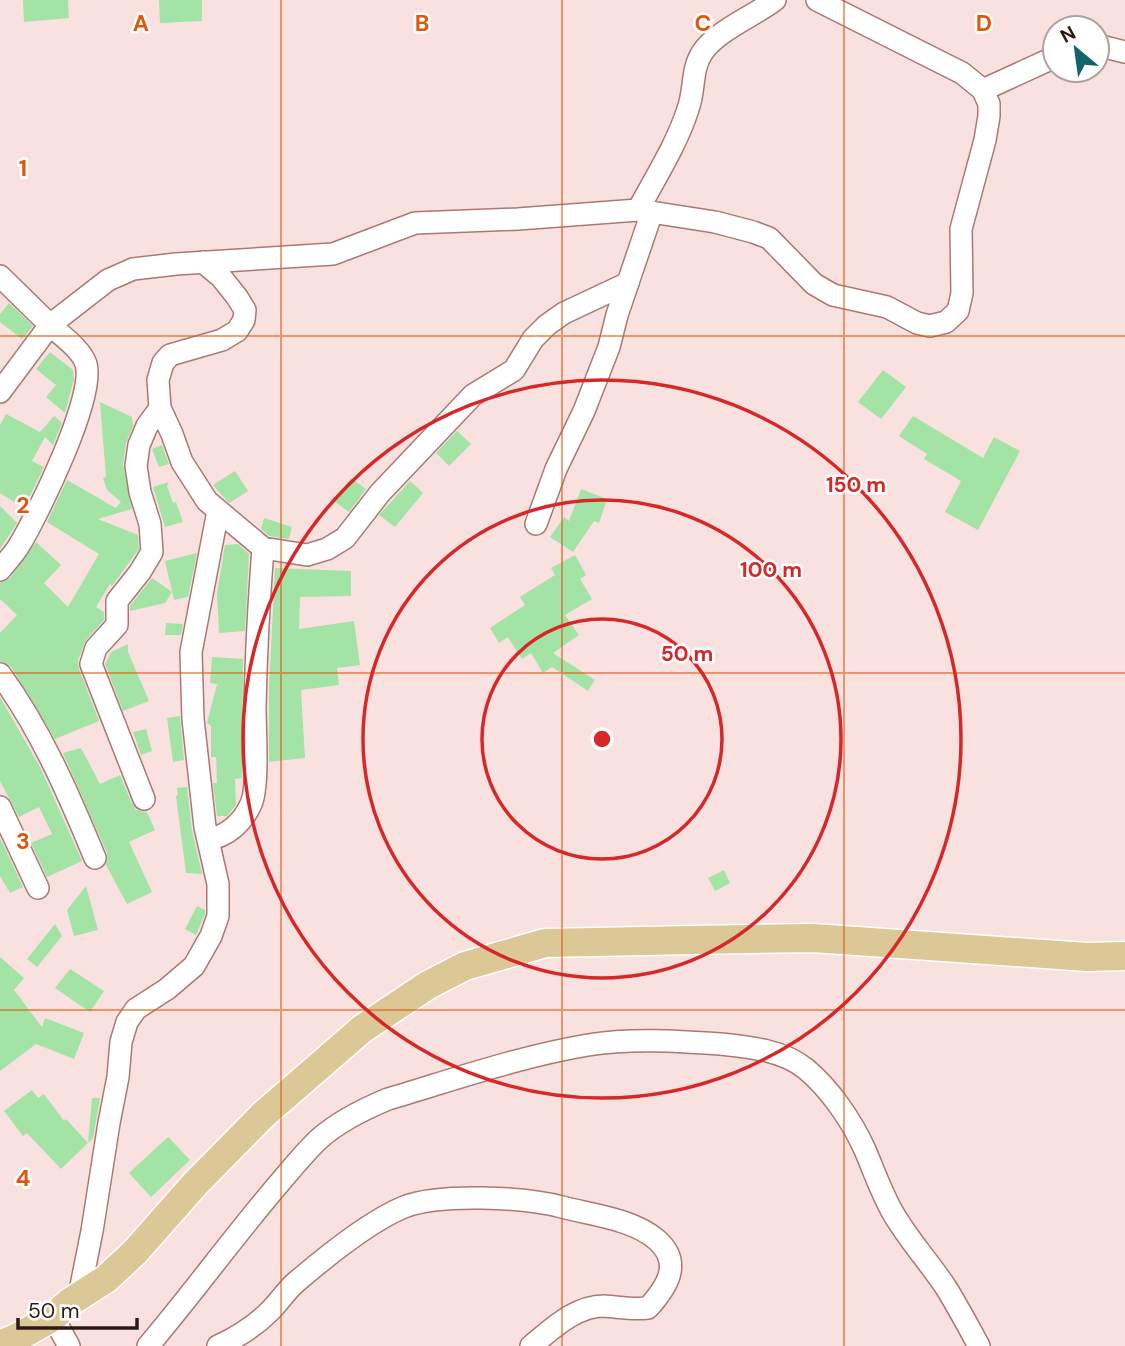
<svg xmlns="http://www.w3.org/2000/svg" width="1125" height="1346" font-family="'DM Sans',sans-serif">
	<rect width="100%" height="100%" fill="#f8e1df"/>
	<g fill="#a4e3a6">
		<path d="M23 0H68L69 18 24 22Z"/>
		<path d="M159 0H202V21L160 23Z"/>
		<path d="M9 303 33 326 22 339 0 322V314Z"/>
		<path d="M50 352 73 370 74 379 65 413 46 397 56 385 36 369Z"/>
		<path d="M883 370 906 387 881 419 858 402Z"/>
		<path d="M100 402 132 417 133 426 126 443 123 465 132 509 98 519 138 535 139 549 112 586 110 584 96 607 104 612V620L86 640 78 660 79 669 99 721 55 739 11 667 0 661V633L17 615 0 599V583L10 578 36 542 61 565 44 583 68 607 99 554 47 522 67 480 116 508 121 502 107 490 103 478 106 477Z"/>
		<path d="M6 414 40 432 54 416 62 423 53 445 45 437 32 461 44 467 24 508 0 493V425Z"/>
		<path d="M913 416 983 458 994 437 1020 451 978 530 945 512 961 481 924 459 927 454 899 436Z"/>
		<path d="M457 431 471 444 449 466 436 453Z"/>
		<path d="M162 445 169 464 159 467 152 449Z"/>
		<path d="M235 471 248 491 229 503 213 485Z"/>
		<path d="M351 478 366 489 349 512 334 501Z"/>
		<path d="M410 481 423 493 395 527 379 515Z"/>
		<path d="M169 482 167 486 173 503 176 502 183 522 165 527 153 487Z"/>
		<path d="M581 489 607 499 599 523 594 521 573 552 550 537 564 517 569 521Z"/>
		<path d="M0 506 17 523 0 549Z"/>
		<path d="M264 518 292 527 289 539 269 536 261 529Z"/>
		<path d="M238 544 249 554 245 631 219 633 217 593 225 545Z"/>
		<path d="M197 553 188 597 174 600 165 561Z"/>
		<path d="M575 555 586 575 580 579 592 599 565 615 579 635 553 653 595 680 588 691 552 667 543 673 531 653 522 659 508 637 499 643 490 628 525 605 520 597 555 575 551 568Z"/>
		<path d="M275 568 351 571V596L300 597 299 629 354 621 360 665 337 668 339 685 301 690 305 758 269 762V688Z"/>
		<path d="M152 578 172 592 165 603 130 611V606Z"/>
		<path d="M166 623 183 624 181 635H165Z"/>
		<path d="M128 644V652L149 701 123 711 105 664 111 652Z"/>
		<path d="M212 657 243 659 242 778 235 779 236 805 227 816H217L213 783H217L216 757H211V726L207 723 217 684 210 683Z"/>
		<path d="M0 697 41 769 82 861 47 877 31 843 52 834 39 807 19 817 0 781Z"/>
		<path d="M180 716 184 760 173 762 167 718Z"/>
		<path d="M146 729 152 751 141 755 133 732Z"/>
		<path d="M81 748 100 784 120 775 132 804 136 810 147 812 155 830 129 842 152 892 127 904 106 865 107 853 63 753Z"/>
		<path d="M187 787 192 830 202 874 186 873 176 796 178 795 177 788Z"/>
		<path d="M0 838 23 887 10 893 0 876Z"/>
		<path d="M724 870 730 883 715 891 708 878Z"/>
		<path d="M86 886 98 930 74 936 67 910Z"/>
		<path d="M197 906 205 910V914L196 935 185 929Z"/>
		<path d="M55 924 62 936 37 967 27 959Z"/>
		<path d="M0 957 24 978 14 990 42 1027 45 1018 84 1033 74 1059 36 1044 0 1071Z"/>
		<path d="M70 969 104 991 90 1012 55 988Z"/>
		<path d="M32 1090 38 1098 44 1094 64 1121 66 1119 88 1143 92 1098H100L93 1138 61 1169 27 1133 23 1136 4 1111Z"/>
		<path d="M168 1137 190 1160 151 1197 129 1173Z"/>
	</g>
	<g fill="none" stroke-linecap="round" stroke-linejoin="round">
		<defs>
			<g id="minor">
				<path d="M1097 45 1125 52"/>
				<path d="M983 90 1055 57"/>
				<path d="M638 210C655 178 677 144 688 109 695 91 691 70 702 53 716 31 754 16 775 0"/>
				<path d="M203 262 221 277 237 297 245 310 244 320 237 331 222 340 170 355 163 363 158 380 160 408 172 434 182 462 207 501 263 548 307 555 327 549 345 538 380 493 473 395 514 370 533 339 547 325 564 313 628 283"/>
				<path d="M0 276 50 325 0 392"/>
				<path d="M536 524 556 469 584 411 609 347 617 315 652 212"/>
				<path d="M0 570C7 561 15 553 20 544 38 514 96 396 86 364 81 349 62 336 50 325L108 280 133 269 176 264 333 254 415 223 518 219 638 210 715 222 753 232 769 238 814 284 833 295 887 307 917 323 930 326 946 322 958 311 962 293 961 229 985 140 989 116V104L983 90 962 73 817 0"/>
				<path d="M0 674C41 730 69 795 95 858"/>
				<path d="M144 799 91 664 96 648 117 625V601L140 572 152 552 150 524 140 492 136 466 139 445 147 426 160 408"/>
				<path d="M0 807 38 888"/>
				<path d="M208 839C227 837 243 822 251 804 259 786 255 730 255 708 256 654 259 601 263 548"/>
				<path d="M79 1296 92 1231 109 1123 118 1077 121 1042 127 1022 136 1009 167 989 194 966 211 936 218 916V884L205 827 193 719 191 652 218 511"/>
				<path d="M53 1317 69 1346"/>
				<path d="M148 1346C192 1294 232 1239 276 1187 290 1171 303 1154 319 1139 339 1121 364 1109 388 1099 452 1080 522 1056 588 1045 631 1038 677 1041 720 1044 749 1047 783 1050 806 1069 830 1089 852 1121 865 1150 874 1171 881 1192 893 1213 908 1239 928 1261 945 1286 957 1305 968 1326 979 1346"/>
				<path d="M218 1346C238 1337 255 1326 270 1311 279 1302 286 1291 295 1283 323 1259 370 1221 404 1207 439 1193 525 1197 562 1207 592 1215 633 1219 657 1240 683 1263 667 1287 648 1308 633 1310 619 1307 604 1306 575 1306 552 1329 531 1346"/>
			</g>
			<path id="major" d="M0 1345 20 1336 53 1317 70 1302 106 1279 135 1252 195 1184 263 1115 362 1029 428 985 465 966 545 943 693 940 813 938 1087 957 1125 956"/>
		</defs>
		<use href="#minor" stroke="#ab7974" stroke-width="24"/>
		<use href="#major" stroke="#fff" stroke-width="31"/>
		<use href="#minor" stroke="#fff" stroke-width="21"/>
		<use href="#major" stroke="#dcc796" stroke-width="28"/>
	</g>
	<path fill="none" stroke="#df560d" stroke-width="2" stroke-opacity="0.55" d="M281 0V1346M562 0V1346M844 0V1346M0 336H1125M0 673H1125M0 1010H1125"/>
	<g fill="none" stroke="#d62828" stroke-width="3.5">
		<circle cx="602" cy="739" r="120"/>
		<circle cx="602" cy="739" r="239"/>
		<circle cx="602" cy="739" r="359"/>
	</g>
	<g font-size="23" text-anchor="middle" font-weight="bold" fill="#df560d" stroke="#fff" stroke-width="5" stroke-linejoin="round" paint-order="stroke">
		<text x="141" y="31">A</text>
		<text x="422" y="31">B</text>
		<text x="703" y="31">C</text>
		<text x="984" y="31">D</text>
		<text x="23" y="176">1</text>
		<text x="23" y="513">2</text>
		<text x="23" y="849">3</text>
		<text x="23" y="1186">4</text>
	</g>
	<circle cx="602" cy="739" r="10" fill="#d62828" stroke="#fff" stroke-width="3.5"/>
	<g font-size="21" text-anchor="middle" font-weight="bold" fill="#d62828" stroke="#fff" stroke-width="5" stroke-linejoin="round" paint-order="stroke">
		<text x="856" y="492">150 m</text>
		<text x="771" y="577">100 m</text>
		<text x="687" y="661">50 m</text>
	</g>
	<g transform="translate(1076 49) rotate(331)"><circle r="33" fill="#ffffff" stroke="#aba3a2" stroke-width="2"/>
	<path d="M0-5L12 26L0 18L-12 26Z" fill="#15636b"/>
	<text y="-10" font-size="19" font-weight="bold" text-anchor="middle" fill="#2c1917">N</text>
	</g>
	<path d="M18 1318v10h119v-10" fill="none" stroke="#2c1917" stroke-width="3.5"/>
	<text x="28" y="1318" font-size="21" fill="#2c1917" stroke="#ffffff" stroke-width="5" paint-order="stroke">50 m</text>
</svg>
